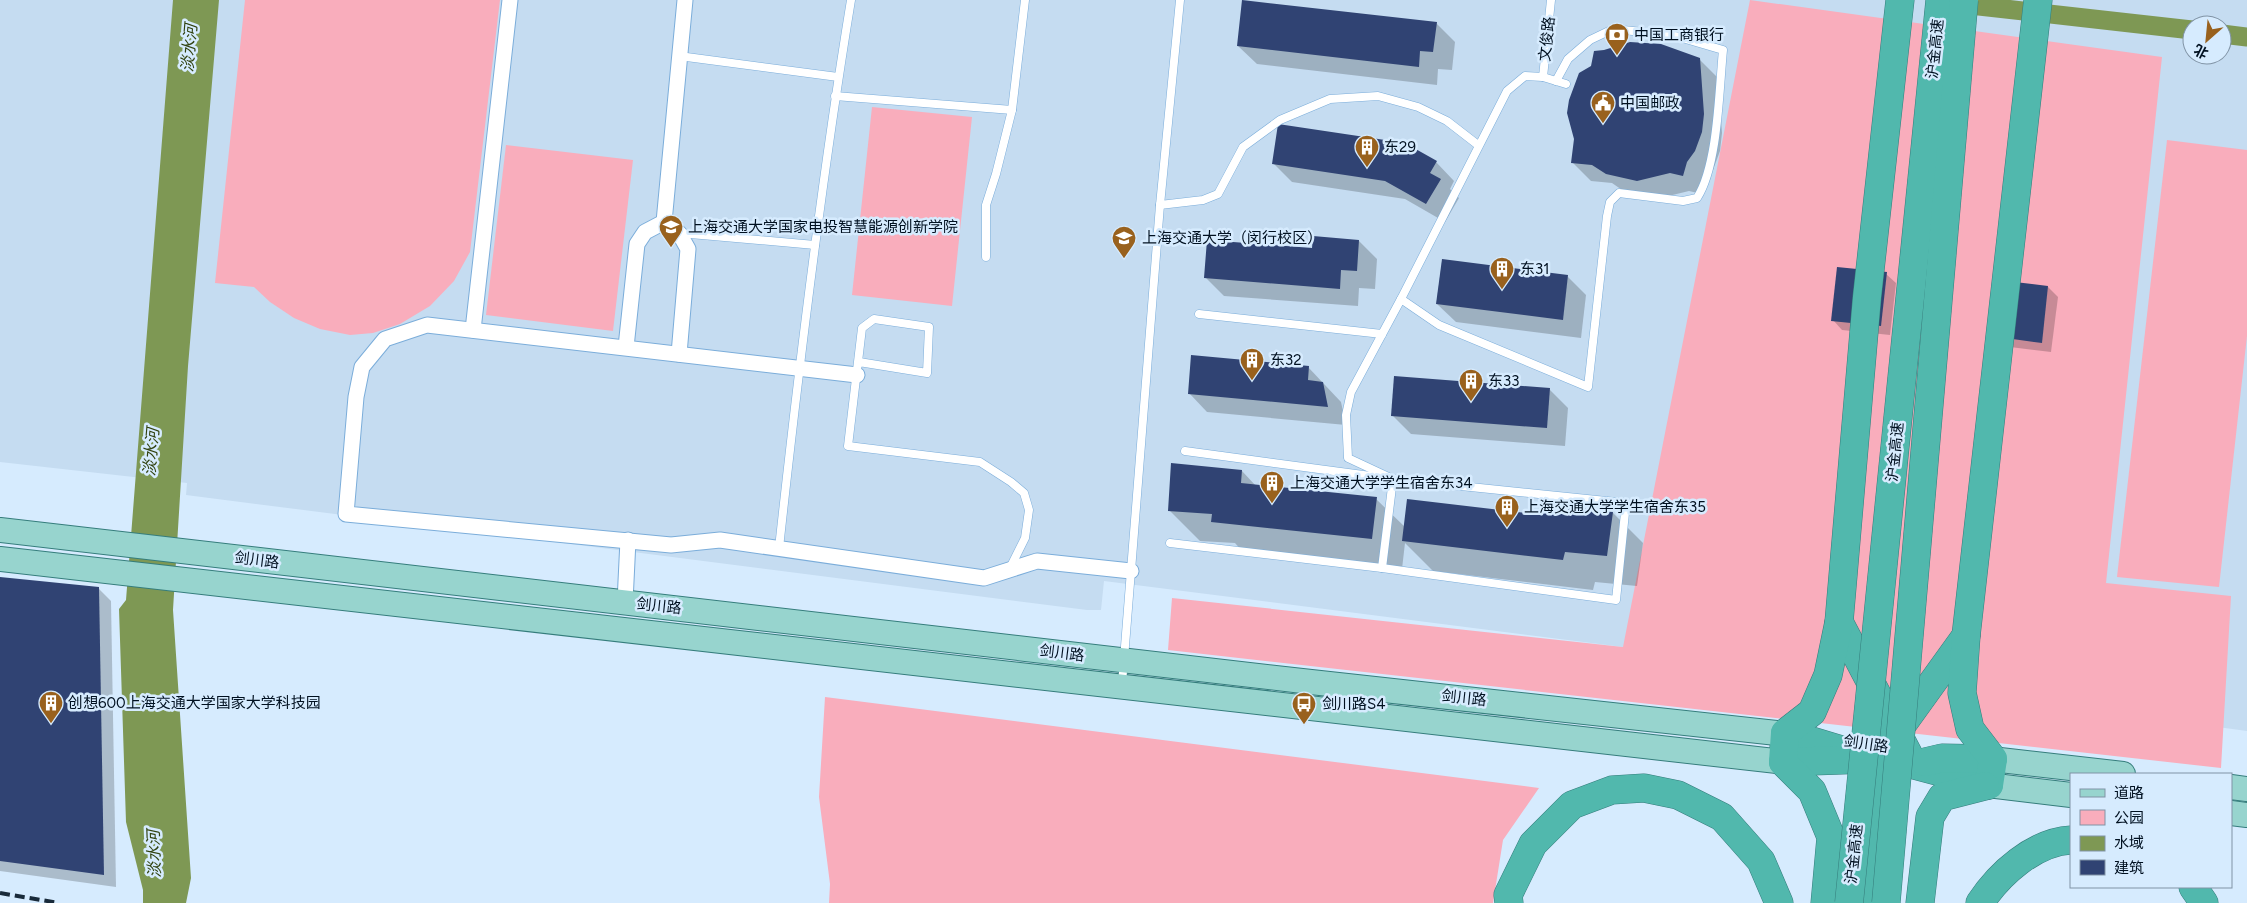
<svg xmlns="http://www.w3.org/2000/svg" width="2247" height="903" font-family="Figtree,'Noto Sans SC',sans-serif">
	<rect width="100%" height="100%" fill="#d6ebfe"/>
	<path fill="#c5dcf1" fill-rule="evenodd" d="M0 0H2247V731L1623 647 1104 581 1101 610H1087L186 495 187 483 0 462ZM2192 25H2222V55H2192Z"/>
	<g fill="#f9adbc">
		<path d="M245 0H500L470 252 454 281 430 306 400 324 373 333 350 335 320 329 294 318 270 302 254 287 215 283Z"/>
		<path d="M1750 0 2162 57 2106 583 2231 596 2221 768 1168 650 1172 598 1623 647Z"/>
		<path d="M872 107 972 117 952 306 852 295Z"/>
		<path d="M2167 140 2247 150V336L2219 587 2117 577Z"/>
		<path d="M506 145 633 160 613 331 486 315Z"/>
		<path d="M825 697 1539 788 1503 840 1493 903H829L830 884 819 797Z"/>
	</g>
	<path fill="#7e9854" d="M173 0H219L188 366 173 610 191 878 186 903H143V890L126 822 119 609 126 600Z"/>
	<g fill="#0003">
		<path d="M1436 23 1455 42 1452 70 1438 69 1437 85 1257 64 1238 46Z"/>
		<path d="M1700 60 1718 78 1722 133 1720 151 1713 170 1705 181 1702 194 1689 191 1656 199 1625 192 1612 183 1591 181 1573 163Z"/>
		<path d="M1436 162 1454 181 1450 189 1459 198 1445 222 1405 199 1292 182 1274 164Z"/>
		<path d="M1359 241 1377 259 1375 289 1359 288 1358 306 1224 296 1205 277 1313 250Z"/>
		<path d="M1886 274 1896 283 1890 335 1842 330 1833 320Z"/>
		<path d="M1567 276 1586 295 1581 338 1456 322 1437 304Z"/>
		<path d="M1999 281 2048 287 2058 297 2051 352 2002 346Z"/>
		<path d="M1308 367 1341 402 1346 425 1207 412 1189 393Z"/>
		<path d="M1550 390 1568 408 1565 446 1411 434 1392 415Z"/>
		<path d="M1242 471 1256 486 1376 499 1405 527 1613 513 1643 543 1637 586 1595 582 1593 590 1433 571 1405 543 1402 569 1243 552 1235 543 1200 541 1170 511Z"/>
		<path d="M0 578 99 589 111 601 116 887 0 871Z"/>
	</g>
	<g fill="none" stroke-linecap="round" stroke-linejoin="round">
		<g stroke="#7e9854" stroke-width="19">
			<path d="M1952 3 2192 30"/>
			<path d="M2222 34 2247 37"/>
		</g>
	</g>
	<g fill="#304373">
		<path d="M1242 0 1437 22 1433 52 1420 51 1419 67 1237 46Z"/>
		<path d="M1630 42 1661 44 1700 58 1704 114 1702 132 1695 151 1687 162 1683 176 1670 173 1637 181 1606 174 1592 165 1571 163 1574 139 1567 113 1569 100 1579 73 1591 66 1594 51 1604 50Z"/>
		<path d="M1278 124 1405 143 1437 161 1430 173 1441 179 1426 204 1385 181 1272 164Z"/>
		<path d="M1313 236 1359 240 1357 271 1341 270 1340 289 1204 278 1207 240 1312 248Z"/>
		<path d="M1442 259 1568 275 1563 320 1436 304Z"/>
		<path d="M1837 267 1887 272 1881 326 1831 321Z"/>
		<path d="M1998 280 2048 286 2042 343 1991 336Z"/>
		<path d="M1191 355 1309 366 1308 380 1323 382 1328 407 1188 394Z"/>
		<path d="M1394 376 1550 388 1547 428 1391 416Z"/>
		<path d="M1171 463 1242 470 1241 483 1377 497 1372 539 1211 522 1212 514 1168 511Z"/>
		<path d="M1407 499 1543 515 1544 504 1613 512 1607 556 1565 552 1563 560 1402 541Z"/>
		<path d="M0 577 99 587 104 875 0 861Z"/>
	</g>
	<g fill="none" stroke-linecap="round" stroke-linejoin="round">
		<defs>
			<g id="lane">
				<path d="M679 56 838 77"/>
				<path d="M1543 77 1551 0"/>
				<path d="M835 96 1012 110"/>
				<path d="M1160 205 1203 200 1218 194 1243 147 1280 120 1330 99 1378 96 1418 107 1447 121 1478 145"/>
				<path d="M679 233 815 245"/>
				<path d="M986 257V205L996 174 1012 110 1025 0"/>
				<path d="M1401 299 1507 91 1525 76 1543 77 1566 84"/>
				<path d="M1199 314 1382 334"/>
				<path d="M859 362 927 373 929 327 874 319 862 328 848 446 980 462 1011 482 1024 493 1029 510 1025 538 1010 568"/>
				<path d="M1393 479 1348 458 1346 415 1351 392 1401 299 1439 325 1588 387 1607 216 1610 202 1619 193 1683 201 1697 198C1718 166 1719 90 1723 50L1672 35 1613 29 1590 40 1568 59 1556 81"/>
				<path d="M1170 543 1382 568 1616 600 1626 503 1393 479 1185 451"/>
				<path d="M779 548C799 365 821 182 851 0"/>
				<path d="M1382 568 1393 479"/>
				<path d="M1122 684 1160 205 1180 0"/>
			</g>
			<g id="street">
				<path d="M664 222 685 0"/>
				<path d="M664 222 679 233 688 249 679 354"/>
				<path d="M473 330 510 0"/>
				<path d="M626 347 637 244 645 232 664 222"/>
				<path d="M857 375 427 325 385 339 362 367 356 397 346 514 671 545 720 540 984 578 1037 561 1131 571"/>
				<path d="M625 602 628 540"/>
			</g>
			<g id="primary">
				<path d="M0 530 1311 682 1804 736"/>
				<path d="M0 559 1802 764"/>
				<path d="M1974 757 2123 774"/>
				<path d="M1971 783 2071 795"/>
				<path d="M2231 787 2247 789"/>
				<path d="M2231 813 2247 815"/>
			</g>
			<g id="highway">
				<path d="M1839 622 1914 765 1989 785"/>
				<path d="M1785 733 1871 759 1882 773 1893 812"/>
				<path d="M1783 762 1871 759 1886 747 1966 636"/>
				<path d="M1925 762 1942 758 1993 759"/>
				<path d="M1989 785 1993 759 1970 729 1962 693 1966 636 2038 0"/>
				<path d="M2193 887 2204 903"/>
				<path d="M1509 903 1508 895 1533 844 1572 805 1612 790 1644 788 1678 795 1722 817 1761 861 1779 903"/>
				<path d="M1825 903 1831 837 1812 791 1783 762 1785 733 1812 712 1828 675 1839 622 1867 297 1900 0"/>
				<path d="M1868 903 1881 813 1889 790"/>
				<path d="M1920 903 1930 817 1942 797 1985 786"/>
				<path d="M1980 903C1999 874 2034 842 2071 840"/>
			</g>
		</defs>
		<use href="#lane" stroke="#7badda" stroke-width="9"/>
		<use href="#street" stroke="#7badda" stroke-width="17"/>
		<use href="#primary" stroke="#357d7c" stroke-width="26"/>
		<use href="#highway" stroke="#357d7c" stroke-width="29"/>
		<use href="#lane" stroke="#fff" stroke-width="8"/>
		<use href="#street" stroke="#fff" stroke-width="15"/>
		<use href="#primary" stroke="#97d4ce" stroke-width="24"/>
		<use href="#highway" stroke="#51b8ad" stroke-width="28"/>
		<path stroke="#192a3a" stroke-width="4" stroke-dasharray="10 5" stroke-linecap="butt" d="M0 893 59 903"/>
		<defs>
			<g id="highway-bridge">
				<path d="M1849 903 1940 0"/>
				<path d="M1886 903 1964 0"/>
			</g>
		</defs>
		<use href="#highway-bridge" stroke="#357d7c" stroke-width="29" stroke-linecap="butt"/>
		<use href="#highway-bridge" stroke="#51b8ad" stroke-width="28"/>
	</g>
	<defs>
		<symbol id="bank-pin" viewBox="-11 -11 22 30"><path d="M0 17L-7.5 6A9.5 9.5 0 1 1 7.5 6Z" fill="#99611d" stroke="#d6ebfe"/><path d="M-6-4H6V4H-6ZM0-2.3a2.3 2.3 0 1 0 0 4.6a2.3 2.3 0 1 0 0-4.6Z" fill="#fff"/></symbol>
		<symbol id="civic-pin" viewBox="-11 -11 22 30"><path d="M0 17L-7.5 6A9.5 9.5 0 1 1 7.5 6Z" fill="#99611d" stroke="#d6ebfe"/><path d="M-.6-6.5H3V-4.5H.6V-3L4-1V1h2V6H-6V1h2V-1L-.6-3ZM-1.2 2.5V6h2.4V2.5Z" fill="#fff"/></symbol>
		<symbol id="building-pin" viewBox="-11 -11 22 30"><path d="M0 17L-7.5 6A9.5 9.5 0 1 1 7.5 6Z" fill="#99611d" stroke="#d6ebfe"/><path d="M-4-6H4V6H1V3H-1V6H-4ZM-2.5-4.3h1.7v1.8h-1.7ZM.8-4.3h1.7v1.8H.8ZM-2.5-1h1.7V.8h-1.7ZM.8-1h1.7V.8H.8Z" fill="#fff"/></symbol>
		<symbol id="school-pin" viewBox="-11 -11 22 30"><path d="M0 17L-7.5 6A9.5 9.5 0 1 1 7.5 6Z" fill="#99611d" stroke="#d6ebfe"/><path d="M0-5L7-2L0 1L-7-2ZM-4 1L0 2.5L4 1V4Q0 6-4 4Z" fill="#fff"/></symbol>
		<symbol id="university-pin" viewBox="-11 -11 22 30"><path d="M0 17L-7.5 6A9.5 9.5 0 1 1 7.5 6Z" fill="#99611d" stroke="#d6ebfe"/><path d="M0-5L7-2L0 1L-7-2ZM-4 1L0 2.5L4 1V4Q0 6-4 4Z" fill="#fff"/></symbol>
		<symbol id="bus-pin" viewBox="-11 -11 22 30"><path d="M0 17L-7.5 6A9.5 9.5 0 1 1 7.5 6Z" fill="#99611d" stroke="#d6ebfe"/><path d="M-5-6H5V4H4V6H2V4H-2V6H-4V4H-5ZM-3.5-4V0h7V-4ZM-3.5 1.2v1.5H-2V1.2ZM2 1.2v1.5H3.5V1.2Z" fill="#fff"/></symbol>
	</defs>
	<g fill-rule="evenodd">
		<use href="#bank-pin" x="1603" y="21" width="28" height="38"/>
		<use href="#civic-pin" x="1589" y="89" width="28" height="38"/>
		<use href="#building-pin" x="1353" y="133" width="28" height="38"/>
		<use href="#school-pin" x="657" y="213" width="28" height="38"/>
		<use href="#university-pin" x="1110" y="224" width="28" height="38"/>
		<use href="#building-pin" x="1488" y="255" width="28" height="38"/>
		<use href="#building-pin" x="1238" y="346" width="28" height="38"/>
		<use href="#building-pin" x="1457" y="367" width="28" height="38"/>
		<use href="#building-pin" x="1258" y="469" width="28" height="38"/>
		<use href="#building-pin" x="1493" y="493" width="28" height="38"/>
		<use href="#building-pin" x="37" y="689" width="28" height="38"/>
		<use href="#bus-pin" x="1290" y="690" width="28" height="38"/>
	</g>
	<g text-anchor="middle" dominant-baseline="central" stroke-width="5" stroke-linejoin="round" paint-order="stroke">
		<g font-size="15" fill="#001020" stroke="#d6ebfe" text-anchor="start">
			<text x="1634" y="35">中国工商银行</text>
			<text x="1620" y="103">中国邮政</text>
			<text x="1384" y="147">东29</text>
			<text x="688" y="227">上海交通大学国家电投智慧能源创新学院</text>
			<text x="1142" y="238">上海交通大学（闵行校区）</text>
			<text x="1520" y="269">东31</text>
			<text x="1270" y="360">东32</text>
			<text x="1488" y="381">东33</text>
			<text x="1290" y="483">上海交通大学学生宿舍东34</text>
			<text x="1524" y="507">上海交通大学学生宿舍东35</text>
			<text x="68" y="703">创想600上海交通大学国家大学科技园</text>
			<text x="1322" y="704">剑川路S4</text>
		</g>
		<g font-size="15" fill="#001020" stroke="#d6ebfe">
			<text transform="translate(1547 39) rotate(-84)">文俊路</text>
			<text transform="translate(1935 49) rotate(-84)">沪金高速</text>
			<text transform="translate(1895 452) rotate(-84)">沪金高速</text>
			<text transform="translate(257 560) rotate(7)">剑川路</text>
			<text transform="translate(659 606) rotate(6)">剑川路</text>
			<text transform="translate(1062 653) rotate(7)">剑川路</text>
			<text transform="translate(1464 698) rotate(6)">剑川路</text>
			<text transform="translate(1866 744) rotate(8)">剑川路</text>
			<text transform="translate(1854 854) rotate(-84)">沪金高速</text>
		</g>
		<g font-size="16" font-style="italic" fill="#31420f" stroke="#d6ebfe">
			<text transform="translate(189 48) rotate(-85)">淡水河</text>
			<text transform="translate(151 452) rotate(-85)">淡水河</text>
			<text transform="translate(154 854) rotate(-92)">淡水河</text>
		</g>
	</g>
	<rect x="2070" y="773" width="162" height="115" fill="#d6ebfe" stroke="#8093a5"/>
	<rect x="2080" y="789" width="25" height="8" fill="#97d4ce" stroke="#8093a5"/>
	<text x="2114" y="798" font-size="15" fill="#001020">道路</text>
	<rect x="2080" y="810" width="25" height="15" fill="#f9adbc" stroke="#8093a5"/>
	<text x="2114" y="823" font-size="15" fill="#001020">公园</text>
	<rect x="2080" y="836" width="25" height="15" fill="#7e9854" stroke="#8093a5"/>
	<text x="2114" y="848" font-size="15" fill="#001020">水域</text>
	<rect x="2080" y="860" width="25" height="15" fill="#304373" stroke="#8093a5"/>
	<text x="2114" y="873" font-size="15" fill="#001020">建筑</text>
	<g transform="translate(2207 40) rotate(207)"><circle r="24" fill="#d6ebfe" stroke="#8093a5"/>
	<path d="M0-4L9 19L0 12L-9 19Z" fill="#99611d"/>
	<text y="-8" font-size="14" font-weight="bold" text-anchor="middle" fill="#001020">北</text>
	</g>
</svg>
